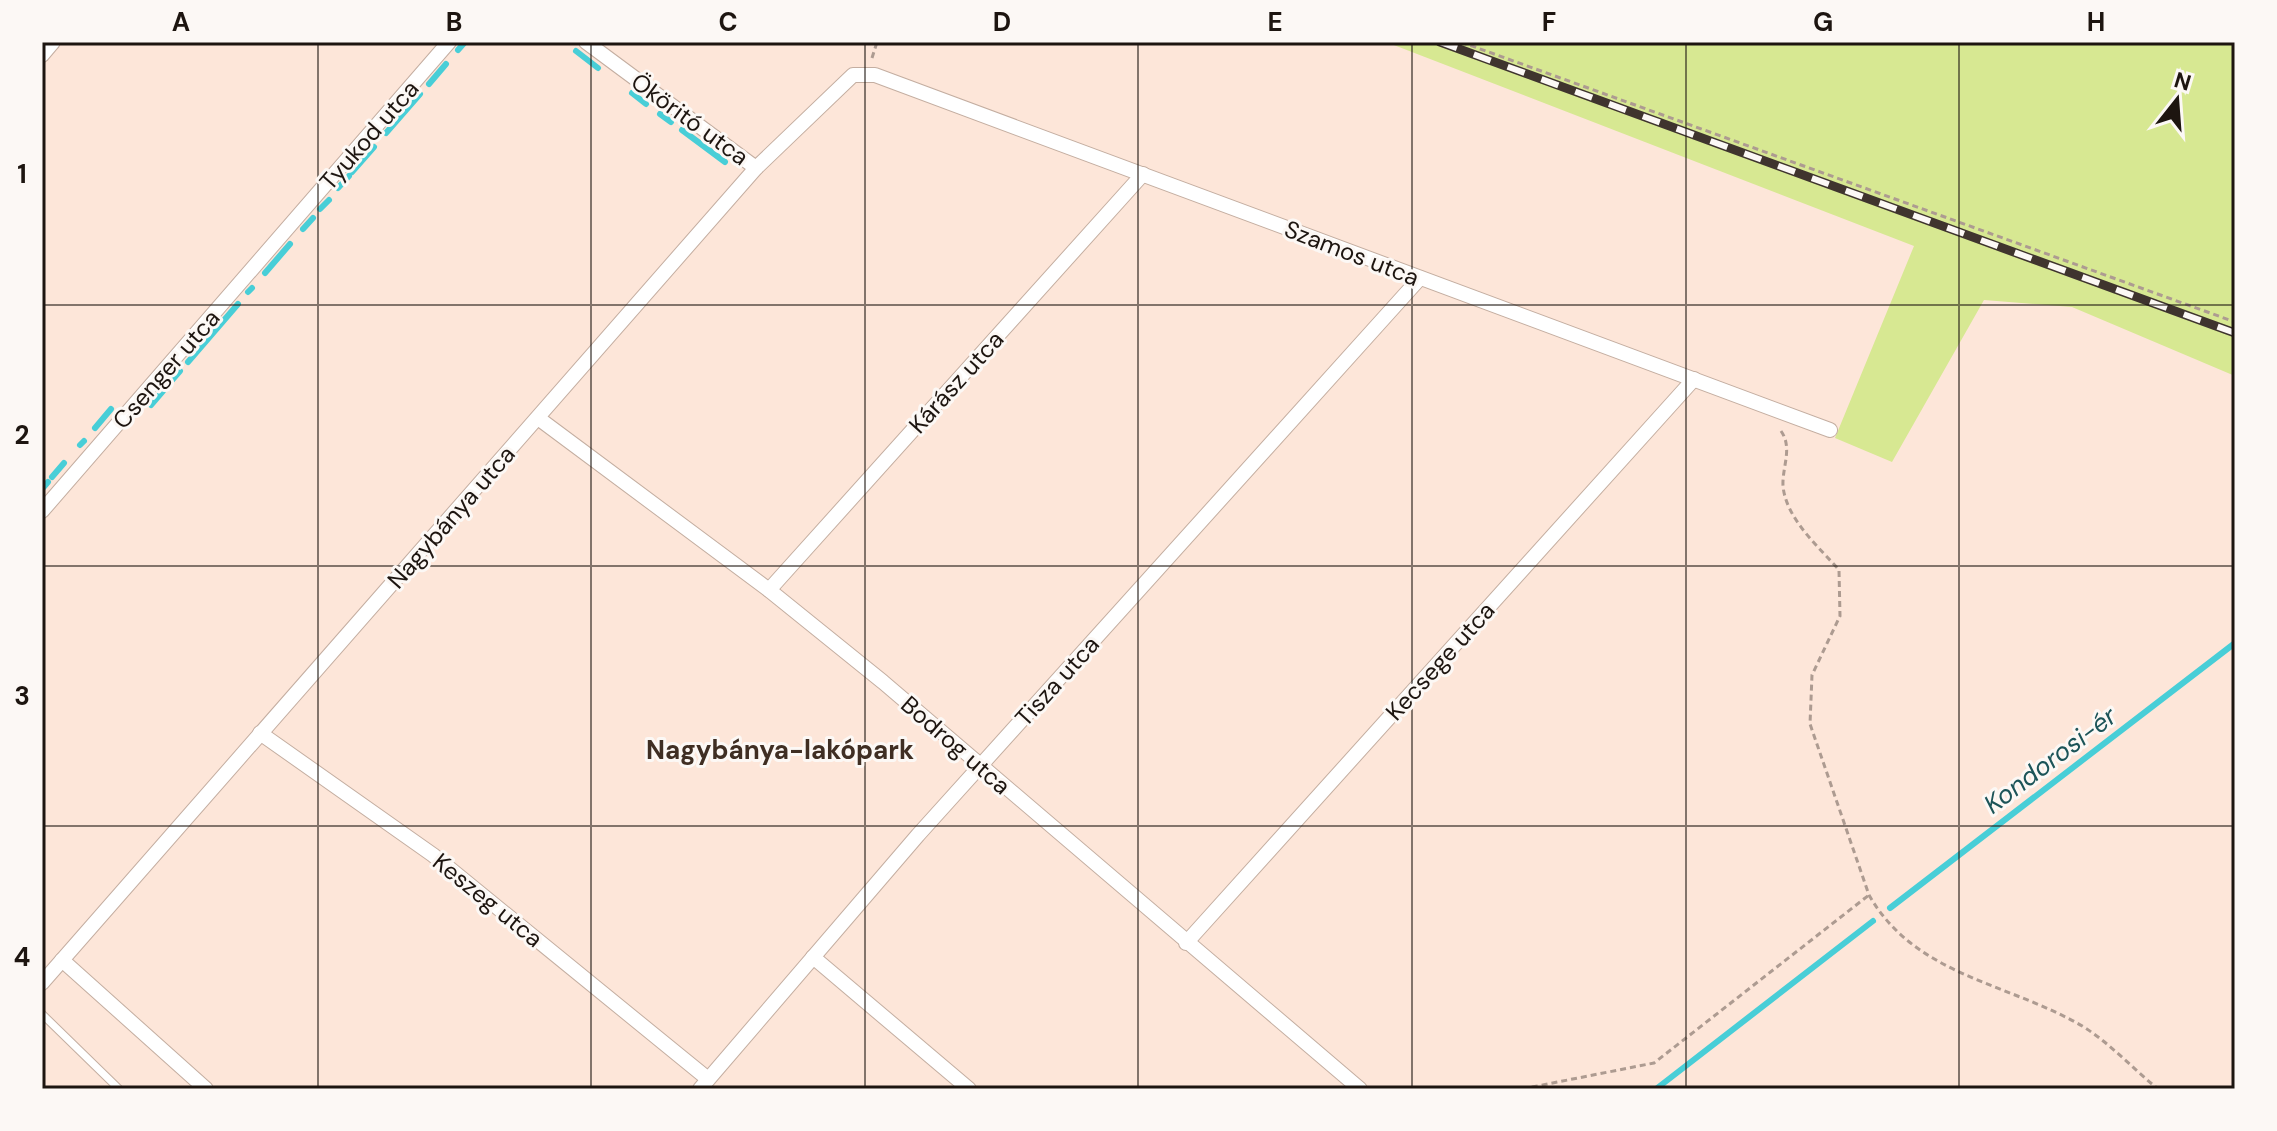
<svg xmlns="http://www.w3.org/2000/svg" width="2277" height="1131" font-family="'DM Sans',sans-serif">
	<rect width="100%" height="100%" fill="#fde6d9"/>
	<path fill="#d7e892" d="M1386 42H2235V376L2072 307 1984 300 1892 462 1835 438 1914 246Z"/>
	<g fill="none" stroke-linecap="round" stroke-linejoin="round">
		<g stroke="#48ced7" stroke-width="6">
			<path d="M458 50 465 42"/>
			<path d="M576 51 598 68"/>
			<path d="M429 84 446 64"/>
			<path d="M632 93 646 104"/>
			<path d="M660 114 671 122"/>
			<path d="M682 130 725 162"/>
			<path d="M386 133 420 94"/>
			<path d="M352 172 374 147"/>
			<path d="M338 188 349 176"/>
			<path d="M320 209 329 200"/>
			<path d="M303 229 313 218"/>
			<path d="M265 273 290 244"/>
			<path d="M248 292 252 288"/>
			<path d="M188 362 238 304"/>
			<path d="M166 387 180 371"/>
			<path d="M151 405 163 391"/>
			<path d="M95 428 111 409"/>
			<path d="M80 445 84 441"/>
			<path d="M52 477 64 463"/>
			<path d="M42 489 48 482"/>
			<path d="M1890 908 2235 643"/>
			<path d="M1656 1089 1873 921"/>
		</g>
		<defs>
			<path id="lane" d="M42 1014 119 1089"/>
			<g id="street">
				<path d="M586 42 756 168"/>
				<path d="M42 55 53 42"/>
				<path d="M538 418 769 590 883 682 1360 1089"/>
				<path d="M42 511 449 42"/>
				<path d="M769 590 1143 174"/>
				<path d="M260 733 433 855 708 1079"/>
				<path d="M1186 943 1694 379"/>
				<path d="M813 957 969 1089"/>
				<path d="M62 960 206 1089"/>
				<path d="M42 983 756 168 853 75H875L1830 430"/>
				<path d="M700 1089 918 835 1420 278"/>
			</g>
		</defs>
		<use href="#lane" stroke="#c4aea1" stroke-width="9"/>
		<use href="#street" stroke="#c4aea1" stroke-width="16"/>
		<g stroke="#ad9b91" stroke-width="3" stroke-dasharray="6 4" stroke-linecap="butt">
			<path d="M1461 42 2235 322"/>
			<path d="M872 58 877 42"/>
			<path d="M1781 431C1793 448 1782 467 1783 486 1786 519 1819 547 1839 570L1840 616 1812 675 1810 724 1869 895C1914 974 2003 982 2077 1023 2106 1039 2132 1068 2158 1089"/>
			<path d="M1425 1089H1427"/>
			<path d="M1522 1089 1654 1063 1869 895"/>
		</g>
		<use href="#lane" stroke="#fff" stroke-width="7"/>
		<use href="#street" stroke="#fff" stroke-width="14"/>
		<defs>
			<path id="rail" d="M1440 42 2235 333"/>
		</defs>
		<use href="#rail" stroke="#3f342e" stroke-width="9"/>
		<use href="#rail" stroke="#fcf8f5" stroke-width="6" stroke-dasharray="18" stroke-linecap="butt"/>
	</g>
	<path fill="none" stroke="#1d1510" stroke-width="2" stroke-opacity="0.55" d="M318 42V1089M591 42V1089M865 42V1089M1138 42V1089M1412 42V1089M1686 42V1089M1959 42V1089M42 305H2235M42 566H2235M42 826H2235"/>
	<g text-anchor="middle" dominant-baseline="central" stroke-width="6" stroke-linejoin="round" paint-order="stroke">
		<g font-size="24" fill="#1d1510" stroke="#fcf8f5">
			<text transform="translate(690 119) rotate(36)">Ököritó utca</text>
			<text transform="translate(369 135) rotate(-49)">Tyukod utca</text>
			<text transform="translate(1352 253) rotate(21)">Szamos utca</text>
			<text transform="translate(166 369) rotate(-49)">Csenger utca</text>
			<text transform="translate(956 382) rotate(-48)">Kárász utca</text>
			<text transform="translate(451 517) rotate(-49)">Nagybánya utca</text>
			<text transform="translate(1440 661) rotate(-48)">Kecsege utca</text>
			<text transform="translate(1057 681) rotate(-48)">Tisza utca</text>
			<text transform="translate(956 745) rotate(41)">Bodrog utca</text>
			<text transform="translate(488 900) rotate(39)">Keszeg utca</text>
		</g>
		<g font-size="26" font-weight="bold" fill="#3f2e23" stroke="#fcf8f5">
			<text x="780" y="750">Nagybánya-lakópark</text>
		</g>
		<g font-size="26" font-style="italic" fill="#1c5458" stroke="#fcf8f5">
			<text transform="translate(2050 760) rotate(-37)">Kondorosi-ér</text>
		</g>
	</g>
	<rect width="2277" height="1131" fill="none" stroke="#fcf8f5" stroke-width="88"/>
	<g transform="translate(2177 100) rotate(17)" stroke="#fcf8f5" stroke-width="6" paint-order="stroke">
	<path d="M0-6L14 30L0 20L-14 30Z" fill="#1d1510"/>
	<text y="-12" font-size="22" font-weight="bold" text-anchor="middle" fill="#1d1510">N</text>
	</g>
	<rect x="44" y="44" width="2189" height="1043" fill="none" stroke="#1d1510" stroke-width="3"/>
	<g font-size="26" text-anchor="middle" font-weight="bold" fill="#1d1510">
		<text x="181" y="31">A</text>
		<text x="454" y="31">B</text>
		<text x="728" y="31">C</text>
		<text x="1002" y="31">D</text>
		<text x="1275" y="31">E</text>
		<text x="1549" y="31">F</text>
		<text x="1823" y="31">G</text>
		<text x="2096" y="31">H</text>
		<text x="22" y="183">1</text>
		<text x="22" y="444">2</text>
		<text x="22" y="705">3</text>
		<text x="22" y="966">4</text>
	</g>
</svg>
